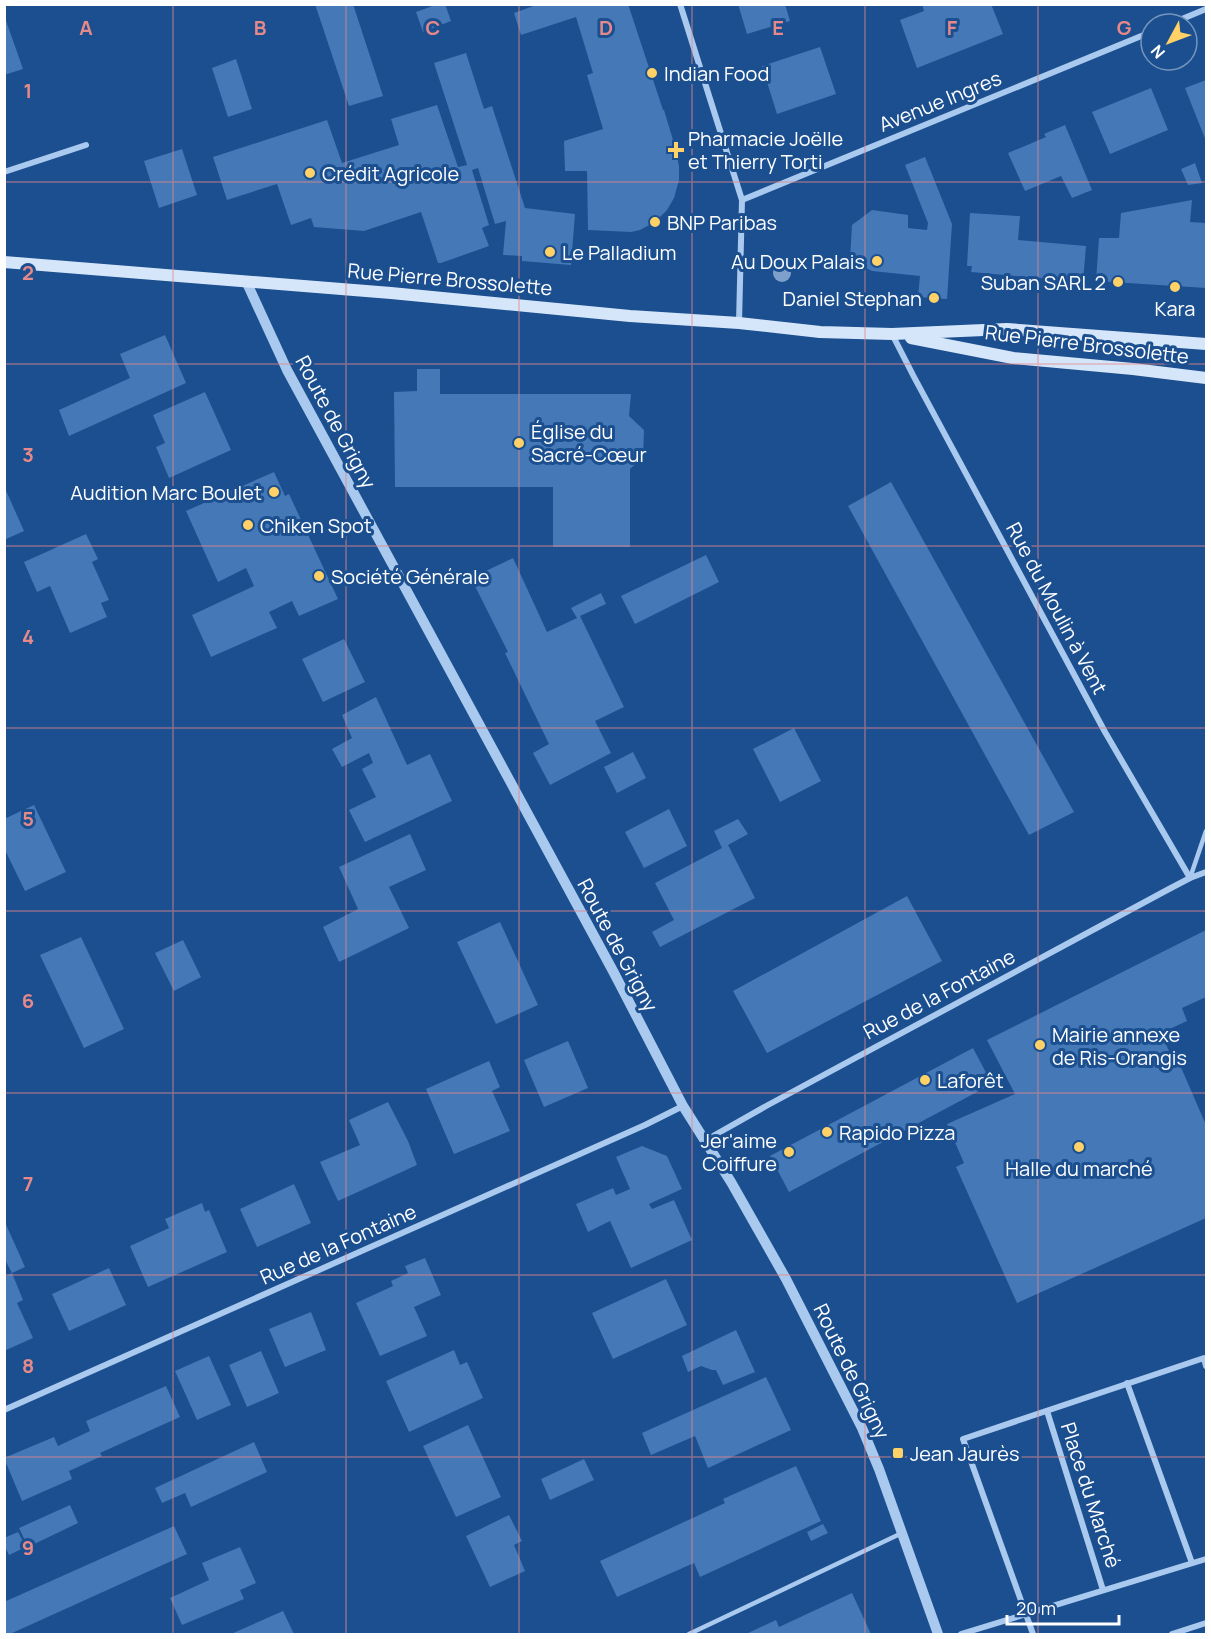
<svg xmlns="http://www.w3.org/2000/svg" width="1211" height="1639" font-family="Manrope,sans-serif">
	<rect width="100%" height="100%" fill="#1b4f8f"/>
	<g fill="#4478b7">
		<path d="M315 4H353L383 96 349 106Z"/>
		<path d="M438 4H445L451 21 423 32 416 12Z"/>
		<path d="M539 4H628L663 110H664L676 150 679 166V180L674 198 667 210 655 222 640 230 631 232 588 230 587 171H565L564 141 603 129 587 75 593 73 576 17 521 35 514 13Z"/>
		<path d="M738 4H785L790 21 747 34Z"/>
		<path d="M922 4H991L1003 34 917 68 900 20 924 11Z"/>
		<path d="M4 15 23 69 4 75Z"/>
		<path d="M820 47 836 94 777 114 762 66Z"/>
		<path d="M466 53 484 109 492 106 525 208 575 214 571 265 522 261V256L503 255 506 221 495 224 478 168 472 170 489 225 482 228 489 246 441 263H438L421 212 364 231 314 227 311 218 291 225 277 184 227 200 213 157 327 120 342 163 399 145 391 119 437 105 458 167 467 165 434 63Z"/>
		<path d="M236 59 252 109 228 117 212 68Z"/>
		<path d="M1206 80V141L1185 88Z"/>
		<path d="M1151 88 1168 130 1110 154 1092 112Z"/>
		<path d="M1065 125 1092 190 1072 198 1061 176 1025 191 1008 153 1046 137 1044 134Z"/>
		<path d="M182 149 197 195 159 208 144 161Z"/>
		<path d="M925 157 952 224 947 299 918 297 920 276 872 271 850 260 852 225 872 210 908 215V228L927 230 928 223 905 165Z"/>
		<path d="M1195 163 1202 183 1188 185 1181 169Z"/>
		<path d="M1192 200 1190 222 1206 223V288L1096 281 1099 238H1119L1121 213Z"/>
		<path d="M970 213 1020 216 1018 240 1086 246 1083 282 971 272 972 266H967Z"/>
		<path d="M165 335 186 383 69 436 59 410 130 378 120 354Z"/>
		<path d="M417 369H440V394H631L629 416 644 430 643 457 630 469V547H553V487H395L394 392 417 391Z"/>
		<path d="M205 392 231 450 169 478 156 447 165 443 153 415Z"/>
		<path d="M274 472 285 496 289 494 338 599 299 616 292 601 269 612 277 628 211 657 192 615 254 586 246 568 218 582 186 511Z"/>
		<path d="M891 482 1074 812 1029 835 848 506Z"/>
		<path d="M4 486 24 531 4 540Z"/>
		<path d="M86 534 98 559 92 562 109 600 101 603 107 617 70 633 50 586 37 592 24 562Z"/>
		<path d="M706 555 719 582 635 624 621 596Z"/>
		<path d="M513 558 547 632 577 618 571 608 601 593 606 604 580 616 624 707 595 721 611 753 550 785 533 753 549 744 505 653 508 652 471 578Z"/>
		<path d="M344 639 365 682 323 702 302 659Z"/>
		<path d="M376 697 407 765 430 754 452 801 365 842 349 810 376 797 362 769 373 763 369 753 342 767 332 749 352 738 342 715Z"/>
		<path d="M794 728 821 781 780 802 753 749Z"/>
		<path d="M633 752 646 778 617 793 604 767Z"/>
		<path d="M34 805 66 872 25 891 4 848V819Z"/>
		<path d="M669 809 687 846 644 868 625 832Z"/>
		<path d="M738 819 748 834 728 845 755 898 660 947 652 932 674 920 655 883 722 848 714 831Z"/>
		<path d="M410 834 426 870 389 887 409 928 339 962 323 927 358 909 339 867Z"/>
		<path d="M907 896 942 961 767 1053 733 991Z"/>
		<path d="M500 922 538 1005 496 1024 457 942Z"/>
		<path d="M1206 930V997L1182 1008 1187 1021 1161 1033 1176 1067 1180 1065 1206 1125V1218L1017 1303 956 1167 964 1163 947 1124 1015 1094 987 1040Z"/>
		<path d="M81 937 124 1029 84 1048 40 955Z"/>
		<path d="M183 940 201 977 174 991 155 953Z"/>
		<path d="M568 1041 588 1088 544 1107 524 1060Z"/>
		<path d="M973 1048 992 1084 789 1192 770 1156Z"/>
		<path d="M489 1061 500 1087 492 1091 510 1131 454 1154 426 1089Z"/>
		<path d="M388 1102 408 1141 417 1165 338 1201 320 1162 360 1145 349 1120Z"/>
		<path d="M642 1146 667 1156 682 1189 649 1204 652 1209 674 1200 692 1240 631 1268 610 1221 588 1232 576 1204 613 1188 616 1195 630 1189 616 1157Z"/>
		<path d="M294 1184 311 1223 257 1247 240 1209Z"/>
		<path d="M202 1203 205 1212 209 1210 227 1252 148 1287 130 1246 169 1228 165 1219Z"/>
		<path d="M4 1220 25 1267 12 1273 4 1258Z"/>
		<path d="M425 1258 441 1295 414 1307 427 1336 380 1356 356 1303 393 1286 391 1281 408 1273 405 1266Z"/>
		<path d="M109 1268 126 1305 69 1331 52 1294Z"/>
		<path d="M12 1273 23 1300 17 1303 33 1338 4 1351V1277Z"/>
		<path d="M666 1279 687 1325 613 1359 592 1313Z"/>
		<path d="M311 1312 326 1350 285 1367 269 1329Z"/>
		<path d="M736 1330 755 1372 723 1385 716 1370H712L701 1366 688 1372 682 1356Z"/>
		<path d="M454 1350 460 1365 467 1362 483 1398 409 1432 386 1381Z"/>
		<path d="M261 1351 279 1393 247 1407 229 1365Z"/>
		<path d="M209 1356 231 1405 197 1420 175 1371Z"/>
		<path d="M766 1377 791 1430 708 1468 695 1436 651 1455 642 1433Z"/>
		<path d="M166 1386 180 1417 100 1453 102 1456 69 1471 72 1479 22 1501 4 1458 54 1437 58 1446 90 1431 86 1421Z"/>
		<path d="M468 1425 501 1497 456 1517 423 1446Z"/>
		<path d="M254 1442 267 1472 191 1507 185 1493 162 1503 155 1488Z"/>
		<path d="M584 1459 594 1480 550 1500 541 1479Z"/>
		<path d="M796 1466 821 1521 700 1577 694 1563 617 1597 600 1561 725 1503 723 1499Z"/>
		<path d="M70 1505 78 1523 28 1547 19 1528Z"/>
		<path d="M509 1515 522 1541 514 1545 525 1571 490 1587 466 1536Z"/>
		<path d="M823 1524 828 1533 811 1541 807 1532Z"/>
		<path d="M174 1526 187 1554 10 1634H4V1602Z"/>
		<path d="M18 1532 26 1547 9 1555 4 1545V1538Z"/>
		<path d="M240 1547 256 1583 240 1590 244 1599 182 1625 170 1598 209 1580 202 1563Z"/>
		<path d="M852 1593 871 1634H746L776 1620 779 1627Z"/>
		<path d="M283 1611 294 1634H231Z"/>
	</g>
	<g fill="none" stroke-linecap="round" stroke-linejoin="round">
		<g stroke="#a9c9ee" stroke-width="4.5">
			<path d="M1190 878 1206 831"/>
			<path d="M689 1634 902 1533"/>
		</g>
		<g stroke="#a9c9ee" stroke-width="6">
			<path d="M680 4 742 200 739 323"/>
			<path d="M1170 24 1206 9"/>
			<path d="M4 172 86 145"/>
			<path d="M742 200 1151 32"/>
			<path d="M892 334 914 377 1105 732 1190 878"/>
			<path d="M706 1140 768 1105 1169 889 1190 878 1206 872"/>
			<path d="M1127 1383 1192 1563"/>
			<path d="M4 1410 645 1125 683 1106"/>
			<path d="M1047 1411 1103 1590"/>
			<path d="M961 1634 1206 1559"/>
			<path d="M1033 1634 963 1439 1204 1358 1206 1366"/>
			<path d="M1172 1634 1206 1623"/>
		</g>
		<path stroke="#a9c9ee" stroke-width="10" d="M246 281 287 370 613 971 683 1106 731 1182 786 1279 862 1428 879 1469 938 1634"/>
		<g stroke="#d6e6fa" stroke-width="12">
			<path d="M4 262 391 293 630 316 739 323 820 332 892 334 1007 329 1206 344"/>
			<path d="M911 338 1013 358 1133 369 1206 378"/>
		</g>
	</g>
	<circle fill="#7ea0ca" cx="782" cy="273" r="9"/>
	<path fill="none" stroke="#e88989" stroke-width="1.5" stroke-opacity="0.55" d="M173 4V1634M346 4V1634M519 4V1634M692 4V1634M865 4V1634M1038 4V1634M4 182H1206M4 364H1206M4 546H1206M4 728H1206M4 911H1206M4 1093H1206M4 1275H1206M4 1457H1206"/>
	<g fill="#ffd166" stroke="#1b4f8f" stroke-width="2">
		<circle cx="652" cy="73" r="6"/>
		<path d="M673 141h6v6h6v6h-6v6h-6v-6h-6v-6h6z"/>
		<circle cx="310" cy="173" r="6"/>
		<circle cx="655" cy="222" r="6"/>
		<circle cx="550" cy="252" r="6"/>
		<circle cx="877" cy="261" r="6"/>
		<circle cx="1118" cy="282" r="6"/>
		<circle cx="1175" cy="287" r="6"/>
		<circle cx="934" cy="298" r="6"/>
		<circle cx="519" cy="443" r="6"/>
		<circle cx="274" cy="492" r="6"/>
		<circle cx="248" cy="525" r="6"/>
		<circle cx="319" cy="576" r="6"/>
		<circle cx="1040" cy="1045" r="6"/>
		<circle cx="925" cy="1080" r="6"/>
		<circle cx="827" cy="1132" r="6"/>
		<circle cx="1079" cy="1147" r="6"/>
		<circle cx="789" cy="1152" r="6"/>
		<rect x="892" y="1447" width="12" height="12" rx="3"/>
	</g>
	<g text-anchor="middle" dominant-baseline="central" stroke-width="6" stroke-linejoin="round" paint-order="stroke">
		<g font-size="20" fill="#fff" stroke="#1b4f8f" text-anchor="start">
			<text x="664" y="73">Indian Food</text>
			<text x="688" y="138">Pharmacie Joëlle<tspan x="688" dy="23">et Thierry Torti</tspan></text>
			<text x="322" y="173">Crédit Agricole</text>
			<text x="667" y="222">BNP Paribas</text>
			<text x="562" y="252">Le Palladium</text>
			<text x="865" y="261" text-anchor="end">Au Doux Palais</text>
			<text x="1106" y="282" text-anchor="end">Suban SARL 2</text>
			<text x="922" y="298" text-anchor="end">Daniel Stephan</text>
			<text x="1175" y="308" text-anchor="middle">Kara</text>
			<text x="531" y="431">Église du<tspan x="531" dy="23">Sacré-Cœur</tspan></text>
			<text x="262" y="492" text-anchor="end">Audition Marc Boulet</text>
			<text x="260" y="525">Chiken Spot</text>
			<text x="331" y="576">Société Générale</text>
			<text x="1052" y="1034">Mairie annexe<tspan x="1052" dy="23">de Ris-Orangis</tspan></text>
			<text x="937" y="1080">Laforêt</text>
			<text x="839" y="1132">Rapido Pizza</text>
			<text x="777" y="1140" text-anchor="end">Jer'aime<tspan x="777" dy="23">Coiffure</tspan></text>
			<text x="1079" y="1168" text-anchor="middle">Halle du marché</text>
			<text x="910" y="1453">Jean Jaurès</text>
		</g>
		<g font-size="20" fill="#fff" stroke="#1b4f8f">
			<text transform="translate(940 101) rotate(-22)">Avenue Ingres</text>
			<text transform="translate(450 279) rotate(5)">Rue Pierre Brossolette</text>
			<text transform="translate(1087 344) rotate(7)">Rue Pierre Brossolette</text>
			<text transform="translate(336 422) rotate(62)">Route de Grigny</text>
			<text transform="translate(1057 608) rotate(62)">Rue du Moulin à Vent</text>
			<text transform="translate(618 945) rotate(62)">Route de Grigny</text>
			<text transform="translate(939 994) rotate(-28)">Rue de la Fontaine</text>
			<text transform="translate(338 1244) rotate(-24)">Rue de la Fontaine</text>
			<text transform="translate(852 1371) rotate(64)">Route de Grigny</text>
			<text transform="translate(1091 1495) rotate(72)">Place du Marché</text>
		</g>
	</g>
	<g font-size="20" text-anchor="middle" font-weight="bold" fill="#e88989" stroke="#1b4f8f" stroke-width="6" stroke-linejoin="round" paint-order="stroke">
		<text x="86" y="35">A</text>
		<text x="260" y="35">B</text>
		<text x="433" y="35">C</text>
		<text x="606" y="35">D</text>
		<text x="778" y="35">E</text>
		<text x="952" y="35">F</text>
		<text x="1124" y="35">G</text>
		<text x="28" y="98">1</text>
		<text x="28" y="280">2</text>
		<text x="28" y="462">3</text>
		<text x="28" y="644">4</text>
		<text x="28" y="826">5</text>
		<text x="28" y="1008">6</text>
		<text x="28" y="1191">7</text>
		<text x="28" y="1373">8</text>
		<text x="28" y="1555">9</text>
	</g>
	<rect width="1211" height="1639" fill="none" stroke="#ffffff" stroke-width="12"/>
	<g transform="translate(1169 42) rotate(229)"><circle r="28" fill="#1b4f8f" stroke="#7695bc" stroke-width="1.5"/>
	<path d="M0-4.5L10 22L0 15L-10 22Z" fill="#ffd166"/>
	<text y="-9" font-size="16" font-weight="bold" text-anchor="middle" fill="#ffffff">N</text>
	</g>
	<path d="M1007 1615v9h112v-9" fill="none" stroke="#ffffff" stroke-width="3"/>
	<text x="1016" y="1615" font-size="18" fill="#ffffff" stroke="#1b4f8f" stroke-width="4.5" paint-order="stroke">20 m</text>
</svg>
